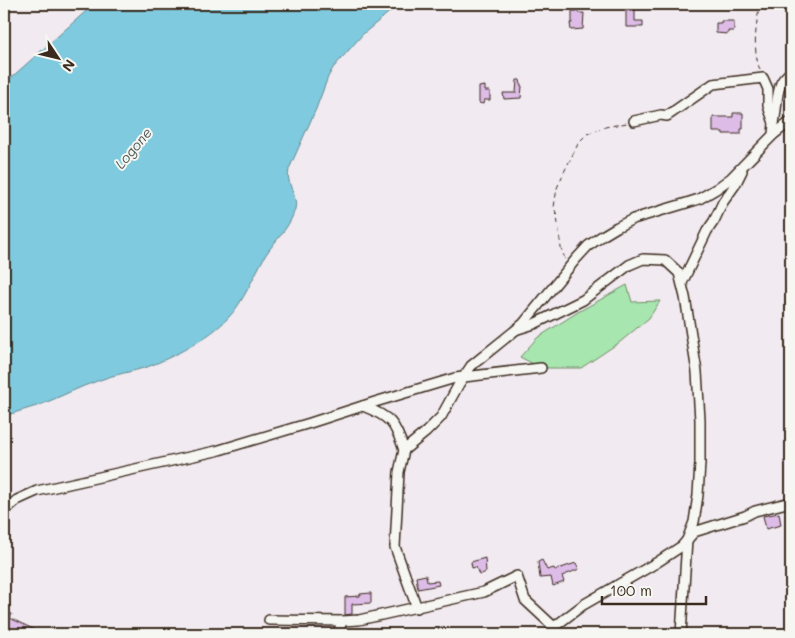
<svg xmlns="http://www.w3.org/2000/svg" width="795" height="638" font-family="Mali,sans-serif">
	<rect width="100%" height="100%" fill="#f1eaf0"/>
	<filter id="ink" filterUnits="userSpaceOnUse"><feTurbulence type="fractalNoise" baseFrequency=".02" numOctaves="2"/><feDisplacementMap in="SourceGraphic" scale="10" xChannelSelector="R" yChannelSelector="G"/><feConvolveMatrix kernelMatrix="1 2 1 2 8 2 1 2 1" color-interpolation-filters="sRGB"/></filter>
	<g filter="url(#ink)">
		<path fill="#a7e6af" stroke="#718866" d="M627 285 632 302 660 301 649 318 620 342 581 368H541L520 357 537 338 578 312Z"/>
		<path fill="#7fcade" stroke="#648a91" d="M94 4H399L363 34 333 68 328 77 316 109 289 169C285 184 299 197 295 209 290 228 275 240 265 256 254 275 243 303 228 318 211 337 172 358 147 367 132 372 115 374 100 380 79 387 60 397 40 405 28 409 16 412 4 416V84Z"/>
		<g fill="#ddbce8" stroke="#3b2a1e">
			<path d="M626 9H635V21H643V27H626Z"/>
			<path d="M572 11H578V13H584L583 29 571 30 570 23H572Z"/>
			<path d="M721 21H734V31H728V34L716 33V23H721Z"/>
			<path d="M517 80H520L521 86H522L521 98 504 99 503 93H516Z"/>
			<path d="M485 86V91H490V100H484L483 104 479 103V87Z"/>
			<path d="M733 113H743V129H741V134H723V132H713V117H733Z"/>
			<path d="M779 513 781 525 766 529 763 516Z"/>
			<path d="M485 558 486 572 479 575 476 567 472 568 471 562Z"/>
			<path d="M542 560 547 570 554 568 555 570 576 563 579 569 562 576 564 582 553 586 551 577 540 578 538 562Z"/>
			<path d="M426 575 427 582 438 581 439 585 418 589 416 577Z"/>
			<path d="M371 593V603L352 604V614L345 615V597L360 596V594Z"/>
			<path d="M4 610 12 614 10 618 33 629 31 634H4V626L7 619 4 617Z"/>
		</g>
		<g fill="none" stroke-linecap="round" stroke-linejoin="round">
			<defs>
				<g id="minor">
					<path d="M634 121 661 115 667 116 713 84 763 78 768 89V106L774 123 773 135"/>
					<path d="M774 123C777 110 776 95 781 83 783 78 788 75 791 71"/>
					<path d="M682 283 707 231 714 221 723 202 735 185 742 171"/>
					<path d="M518 329 534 324 583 300 629 265 643 259 665 260 679 273 685 297 697 372 700 420V463L698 495 694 522 687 540 681 634"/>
					<path d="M363 406C391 417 395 423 404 450"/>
					<path d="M4 511 17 500 37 491 216 451 310 423 375 402 455 378 541 368"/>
					<path d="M417 608 395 547 399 472 404 450 426 432 441 417 459 384 471 366 523 324 576 259 588 246 602 236 617 227 633 219 680 205 699 199 716 189 731 178 773 135 791 121"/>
					<path d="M269 620 342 621 359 620 484 592 517 576 525 600 554 627"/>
					<path d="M338 634 342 621"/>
					<path d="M548 634 554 627 583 605 656 563 682 546 694 532 745 516 755 511 791 502"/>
				</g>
			</defs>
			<use href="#minor" stroke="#3b2a1e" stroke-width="12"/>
			<g stroke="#3b2a1e" stroke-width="1" stroke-dasharray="5 4" stroke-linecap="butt">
				<path d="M760 70C752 49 756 25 760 4"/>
				<path d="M565 259 561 248 557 216 554 207 557 188 564 172 579 142 587 134 605 127 627 123"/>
			</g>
			<use href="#minor" stroke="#f6f6f2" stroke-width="9"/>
		</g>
	</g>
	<g text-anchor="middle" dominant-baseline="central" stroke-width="4" stroke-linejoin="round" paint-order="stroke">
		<g font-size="14" font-style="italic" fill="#4f5a58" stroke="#f6f6f2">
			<text transform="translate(133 148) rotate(-50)">Logone</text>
		</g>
	</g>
	<rect width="795" height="638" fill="none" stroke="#f6f6f2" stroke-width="20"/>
	<rect x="10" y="10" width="775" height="618" fill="none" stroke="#3b2a1e" stroke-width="2" filter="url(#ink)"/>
	<g transform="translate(58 58) rotate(125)" stroke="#f6f6f2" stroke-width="4" paint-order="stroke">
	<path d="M0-4L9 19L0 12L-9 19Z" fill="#3b2a1e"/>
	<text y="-8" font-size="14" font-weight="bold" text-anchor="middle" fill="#3b2a1e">N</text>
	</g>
	<path d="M602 596v8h104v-8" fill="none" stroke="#3b2a1e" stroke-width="2.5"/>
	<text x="610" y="596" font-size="15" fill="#3b2a1e" stroke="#f6f6f2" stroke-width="4" paint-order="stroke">100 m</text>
</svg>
